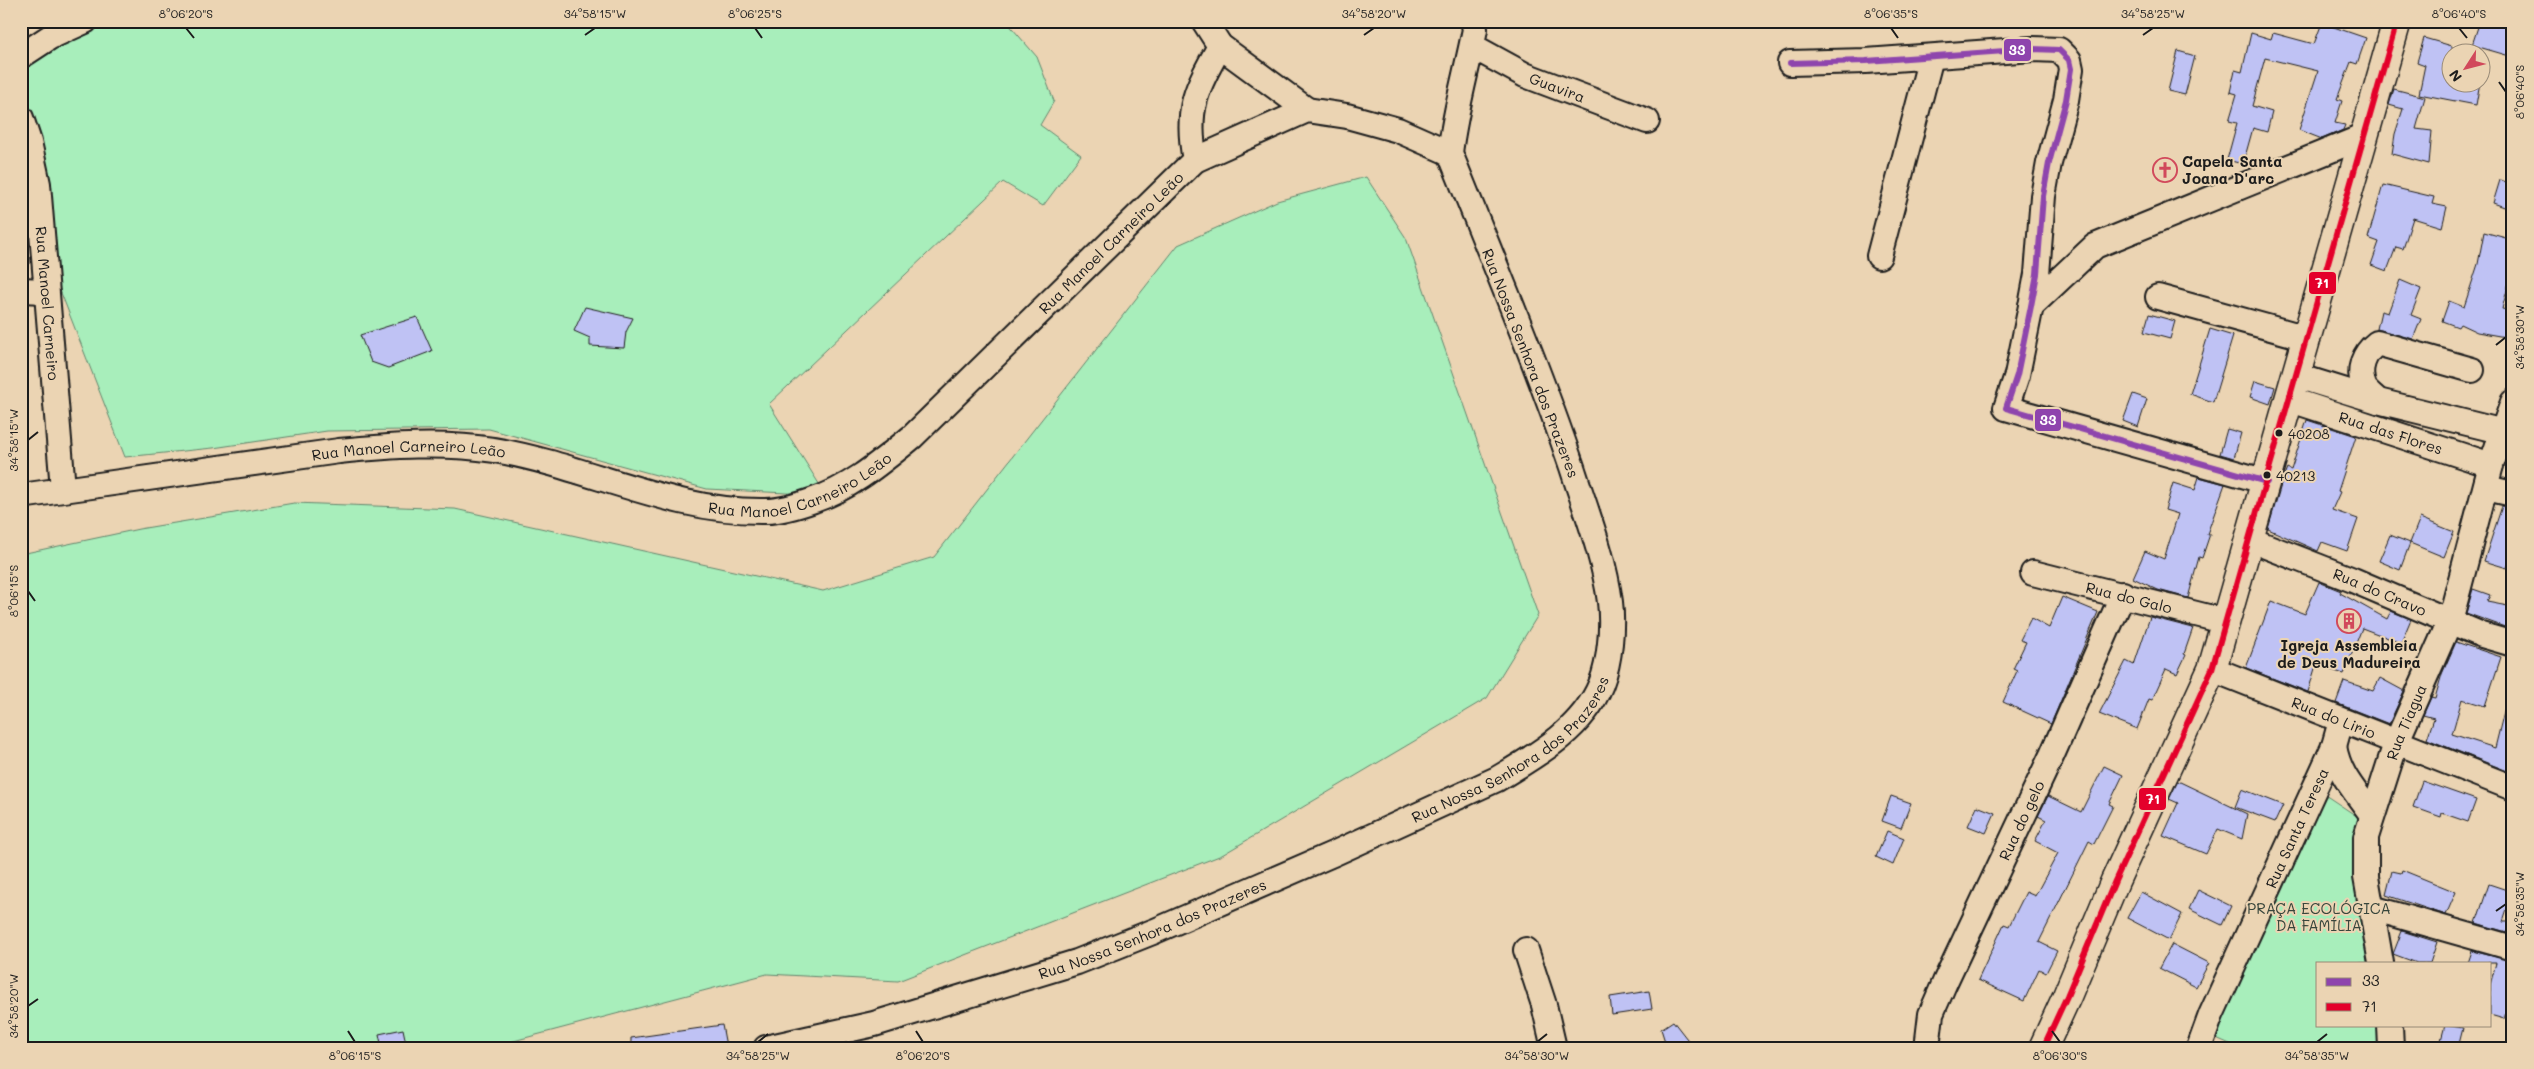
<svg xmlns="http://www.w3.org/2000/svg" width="2534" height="1069" font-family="Mali,sans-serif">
	<rect width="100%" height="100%" fill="#ebd4b3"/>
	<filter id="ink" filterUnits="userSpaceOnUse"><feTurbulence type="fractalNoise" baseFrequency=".02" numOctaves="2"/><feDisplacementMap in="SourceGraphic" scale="10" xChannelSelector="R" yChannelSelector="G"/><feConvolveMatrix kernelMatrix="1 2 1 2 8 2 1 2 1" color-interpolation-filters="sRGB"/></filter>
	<g filter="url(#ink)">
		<g fill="#a8eebb" stroke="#62856c">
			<path d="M107 21H1006L1037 57 1054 101 1040 125 1081 155 1043 206 1003 182 769 404 826 495 707 489 489 429 327 431 213 448 125 457 51 267 40 150 24 95 21 57Z"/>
			<path d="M1366 177 1406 238 1538 615 1487 698 1222 855 898 981 767 974 487 1048H21V554L139 529 294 503 455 509 823 591 934 557 1178 245 1277 201Z"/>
			<path d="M2325 795 2361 819 2371 963H2318V1025H2378L2380 1043 2378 1048H2239L2214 1037Z"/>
		</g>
		<g fill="#bfc2f4" stroke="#1c1c1c">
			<path d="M2480 21H2513V57L2472 45Z"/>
			<path d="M2322 23 2366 38 2357 64 2351 62 2337 99 2342 101 2335 123 2345 125 2343 130 2322 139 2299 130 2318 71 2265 58 2252 106 2272 112 2267 132 2253 128 2243 164 2227 160 2237 123 2229 121 2237 94 2230 92 2235 70 2242 72 2251 33 2271 39 2273 33 2314 44Z"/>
			<path d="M2424 38 2452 46V82H2480L2476 105 2419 94 2425 65 2417 62Z"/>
			<path d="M2178 51 2195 56 2185 95 2168 91Z"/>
			<path d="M2394 89 2425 97 2416 129 2432 131 2429 164 2392 154 2395 134 2403 109 2389 105Z"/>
			<path d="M2500 180 2513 184V210L2493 203Z"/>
			<path d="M2383 185 2434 197 2432 204 2447 207 2442 227 2413 218 2403 249 2396 247 2387 271 2371 265 2379 242 2368 238Z"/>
			<path d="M2484 232 2513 240V267L2502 309 2513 311 2511 338 2477 332 2460 324 2458 327 2442 321 2449 301 2464 307 2478 264Z"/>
			<path d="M2400 280 2421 289 2411 315 2421 319 2413 339 2377 329 2381 311 2388 313Z"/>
			<path d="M585 307 633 318 626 332 624 348 590 346V338L574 331Z"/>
			<path d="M2149 314 2175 321 2170 339 2144 332Z"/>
			<path d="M417 317 432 351 388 368 371 362 360 335Z"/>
			<path d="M2210 329 2233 336 2213 402 2190 394Z"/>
			<path d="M2255 381 2275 387 2270 404 2250 397Z"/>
			<path d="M2133 394 2147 399 2138 427 2123 421Z"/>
			<path d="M2307 420 2356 436 2338 491 2340 492 2332 510 2358 519 2347 551 2322 542 2318 551 2268 529 2283 478 2287 468 2291 470Z"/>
			<path d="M2227 429 2241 433 2234 458 2220 454Z"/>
			<path d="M2199 477 2225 484 2207 534H2210L2202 558 2199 557 2188 598 2158 590 2133 578 2145 551 2164 559 2178 514 2165 510 2173 483 2195 490Z"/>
			<path d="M2502 506 2513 507V552L2507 568 2484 561Z"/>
			<path d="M2420 518 2454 532 2444 557 2410 543Z"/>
			<path d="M2390 535 2410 543 2400 570 2379 561Z"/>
			<path d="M2319 582 2341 591 2340 593 2387 619 2391 611 2411 619 2401 643 2362 628 2344 674 2316 665 2308 692 2246 668 2271 601 2305 614Z"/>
			<path d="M2473 589 2490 595 2487 602 2513 607V630L2466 613Z"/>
			<path d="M2062 597 2098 612 2051 724 2003 702 2017 671 2013 669 2026 642 2020 640 2031 618 2049 628Z"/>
			<path d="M2150 617 2193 628 2184 654 2186 655 2177 674 2166 669 2152 700 2149 699 2137 729 2099 714 2126 661 2134 665Z"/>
			<path d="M2456 642 2501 657 2485 706 2462 699 2452 734 2495 748 2507 699 2513 700V766L2510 772 2427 739 2434 718 2423 715 2431 697 2435 698 2442 674Z"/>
			<path d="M2380 678 2404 691 2389 724 2336 703 2344 681 2373 691Z"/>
			<path d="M2104 766 2123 775 2109 804 2113 806 2094 844 2089 841 2039 942 2057 951 2046 973 2039 969 2024 1001 1978 980 2004 924 2009 926 2026 892 2035 896 2058 853 2035 841 2046 820 2038 816 2048 796 2081 812Z"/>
			<path d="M2178 781 2247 814 2242 839 2218 829 2206 854 2163 836 2178 803 2169 799Z"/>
			<path d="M2422 781 2476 800 2468 822 2442 813 2441 817 2413 807Z"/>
			<path d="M2242 789 2283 805 2275 822 2235 807Z"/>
			<path d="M1891 796 1911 803 1901 828 1882 821Z"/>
			<path d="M1977 806 1995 813 1986 833 1968 826Z"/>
			<path d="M1887 831 1904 838 1893 865 1876 857Z"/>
			<path d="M2402 870 2456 892 2446 915 2386 895 2392 871 2401 873Z"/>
			<path d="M2489 884 2513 892 2503 922H2513V934L2476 923Z"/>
			<path d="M2198 890 2231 906 2222 925 2189 909Z"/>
			<path d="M2141 892 2182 914 2169 940 2127 918Z"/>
			<path d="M2402 931 2437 942 2430 963H2417L2393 954Z"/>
			<path d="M2172 944 2209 963 2196 987 2159 968Z"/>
			<path d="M2472 951 2513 961V988L2504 1019 2490 1015V985L2496 963H2468Z"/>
			<path d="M1649 991 1652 1009 1612 1015 1610 997Z"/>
			<path d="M1673 1021 1694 1048H1667L1661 1029Z"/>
			<path d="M722 1025 726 1046 631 1048V1038Z"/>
			<path d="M2445 1025 2463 1028 2458 1048H2439Z"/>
			<path d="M403 1029 407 1048H382L379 1034Z"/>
		</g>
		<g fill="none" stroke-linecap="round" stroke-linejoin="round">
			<defs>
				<g id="minor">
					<path d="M1204 21 1220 46 1307 110"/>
					<path id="s1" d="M1472 46 1525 75 1647 121"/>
					<path d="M21 56 50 37 85 21"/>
					<path d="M1790 63 1866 61 2033 49 2059 50 2069 60 2071 69 2066 100 2049 163 2043 196 2037 274 2031 306 2017 375 2006 408 2267 482"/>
					<path id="s2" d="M21 118 29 142 38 184 63 489"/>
					<path d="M1195 160C1185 109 1196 89 1220 46"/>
					<path d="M1879 256 1931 57"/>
					<path d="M21 290 45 291"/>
					<path d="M2158 297 2307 338"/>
					<path d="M2031 306 2095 246 2365 136"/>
					<path d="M2472 370 2377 343C2364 353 2357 369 2364 386 2366 391 2374 397 2378 401L2504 432"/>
					<path d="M2297 376 2378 401"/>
					<path id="s3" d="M2291 400 2491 465"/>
					<path d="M2486 488 2513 494"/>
					<path id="s4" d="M21 496 339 451C390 446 443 442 494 450 585 465 672 513 766 511 781 511 800 505 814 500 851 488 882 461 912 437L1195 160 1307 110 1347 116 1398 130 1450 153"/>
					<path id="s5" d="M2248 539 2353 580 2482 635 2513 644"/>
					<path id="s6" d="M2033 573 2224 621"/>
					<path id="s7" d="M2212 669 2513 788"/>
					<path d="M2334 746C2339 776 2355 790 2372 815"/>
					<path d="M2372 908 2513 948"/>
					<path d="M1526 950 1544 1005 1554 1048"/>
					<path id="s8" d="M2381 963 2366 877V837L2396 743 2450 621 2491 465 2513 402"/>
					<path d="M2390 1025 2391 1048"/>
					<path id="s9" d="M766 1048 874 1024 1077 962 1155 931 1335 853 1497 779C1537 755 1583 729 1601 684 1610 661 1613 626 1610 602 1604 556 1586 511 1572 467 1536 361 1492 258 1450 153 1455 111 1467 70 1475 29L1473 21"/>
					<path id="s10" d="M1927 1048 1931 1014 1945 982 2052 755 2123 594"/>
					<path id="s11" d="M2199 1048 2211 1015 2334 746 2341 721"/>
				</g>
				<path id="major" d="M2043 1048 2067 996 2115 881 2212 669 2397 21"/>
			</defs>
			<use href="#minor" stroke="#1c1c1c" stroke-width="28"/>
			<use href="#major" stroke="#1c1c1c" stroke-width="31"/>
			<use href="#minor" stroke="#ebd4b3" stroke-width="24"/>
			<use href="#major" stroke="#ebd4b3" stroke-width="28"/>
			<defs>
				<path id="bus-1" d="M1790 63 1866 61 2033 49 2059 50 2069 60 2071 69 2066 100 2049 163 2043 196 2037 274 2031 306 2017 375 2006 408 2267 482"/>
				<path id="bus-2" d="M2043 1048 2067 996 2115 881 2212 669 2397 21"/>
			</defs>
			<use href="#bus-1" stroke="#ebd4b3" stroke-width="10"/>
			<use href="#bus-2" stroke="#ebd4b3" stroke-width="10"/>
			<use href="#bus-1" stroke="#8e44ad" stroke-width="6"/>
			<use href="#bus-2" stroke="#e4002b" stroke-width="6"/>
		</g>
	</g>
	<path fill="none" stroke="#1c1c1c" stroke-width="2" d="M186 28 194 38M755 28 762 38M1891 28 1898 38M2459 28 2467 38M585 35 595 28M1364 35 1374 28M2143 35 2153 28M2499 82 2506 92M2496 345 2506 337M28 440 38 432M28 591 35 601M2496 911 2506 904M28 1006 38 999M348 1031 355 1042M916 1031 923 1042M2052 1031 2060 1042M758 1042 768 1034M1537 1042 1547 1034M2317 1042 2327 1034"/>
	<defs>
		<symbol id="church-ring" viewBox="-11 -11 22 22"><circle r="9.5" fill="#ebd4b3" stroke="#d1495b" stroke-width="1.5"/><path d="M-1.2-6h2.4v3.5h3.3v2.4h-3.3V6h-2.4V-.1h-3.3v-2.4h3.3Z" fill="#d1495b"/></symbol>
		<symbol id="building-ring" viewBox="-11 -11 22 22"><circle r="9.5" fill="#ebd4b3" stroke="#d1495b" stroke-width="1.5"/><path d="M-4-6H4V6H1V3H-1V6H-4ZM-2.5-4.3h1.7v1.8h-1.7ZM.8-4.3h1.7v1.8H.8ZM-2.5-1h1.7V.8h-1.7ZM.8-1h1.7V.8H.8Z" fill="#d1495b"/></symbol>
	</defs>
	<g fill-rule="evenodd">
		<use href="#church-ring" x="2151" y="156" width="28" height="28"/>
		<use href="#building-ring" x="2335" y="607" width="28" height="28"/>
	</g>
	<g fill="#1c1c1c" stroke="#ebd4b3" stroke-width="2">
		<circle cx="2279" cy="433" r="4.5"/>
		<circle cx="2267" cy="475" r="4.5"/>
	</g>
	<g text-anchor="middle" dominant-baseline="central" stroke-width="4" stroke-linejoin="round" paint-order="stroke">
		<g font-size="14" fill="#1c1c1c" stroke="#ebd4b3" text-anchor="start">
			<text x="2288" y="433">40208</text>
			<text x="2276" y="475">40213</text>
		</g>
		<g font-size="15" fill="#1c1c1c" stroke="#ebd4b3">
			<text stroke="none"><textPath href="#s1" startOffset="95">Guavira</textPath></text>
			<text stroke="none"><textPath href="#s4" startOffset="1201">Rua Manoel Carneiro Leão</textPath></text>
			<text stroke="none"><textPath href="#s2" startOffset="188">Rua Manoel Carneiro</textPath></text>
			<text transform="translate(1531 363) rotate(69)">Rua Nossa Senhora dos Prazeres</text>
			<text stroke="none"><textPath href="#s3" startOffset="105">Rua das Flores</textPath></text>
			<text stroke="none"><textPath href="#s4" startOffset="391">Rua Manoel Carneiro Leão</textPath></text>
			<text stroke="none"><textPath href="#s4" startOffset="796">Rua Manoel Carneiro Leão</textPath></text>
			<text stroke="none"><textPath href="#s5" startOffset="142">Rua do Cravo</textPath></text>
			<text stroke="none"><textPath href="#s6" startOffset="99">Rua do Galo</textPath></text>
			<text stroke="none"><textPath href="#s7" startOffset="131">Rua do Lirio</textPath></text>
			<text stroke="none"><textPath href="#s8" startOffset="249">Rua Tiagua</textPath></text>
			<text stroke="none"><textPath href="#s9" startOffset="810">Rua Nossa Senhora dos Prazeres</textPath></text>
			<text stroke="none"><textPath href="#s10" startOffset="248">Rua do gelo</textPath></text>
			<text stroke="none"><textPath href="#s11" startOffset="241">Rua Santa Teresa</textPath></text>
			<text stroke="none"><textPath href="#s9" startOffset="405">Rua Nossa Senhora dos Prazeres</textPath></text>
		</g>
		<g font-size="15" font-weight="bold" fill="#1c1c1c" stroke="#ebd4b3" text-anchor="start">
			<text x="2182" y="161">Capela Santa<tspan x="2182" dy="17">Joana D'arc</tspan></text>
			<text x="2349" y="645" text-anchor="middle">Igreja Assembleia<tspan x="2349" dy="17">de Deus Madureira</tspan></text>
		</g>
		<g font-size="15" fill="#38463c" stroke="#ebd4b3">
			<text x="2319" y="908">PRAÇA ECOLÓGICA<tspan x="2319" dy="17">DA FAMÍLIA</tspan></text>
		</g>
	</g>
	<g stroke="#ebd4b3" stroke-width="2">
		<rect x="2003" y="38" width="29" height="24" rx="5" fill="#8e44ad"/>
		<rect x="2308" y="271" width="29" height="24" rx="5" fill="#e4002b"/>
		<rect x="2034" y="408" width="28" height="24" rx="5" fill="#8e44ad"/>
		<rect x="2138" y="787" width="29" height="24" rx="5" fill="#e4002b"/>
	</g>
	<g font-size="14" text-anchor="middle" font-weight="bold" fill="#fff">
		<text x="2017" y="55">33</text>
		<text x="2322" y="288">71</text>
		<text x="2048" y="425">33</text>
		<text x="2153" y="804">71</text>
	</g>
	<rect width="2534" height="1069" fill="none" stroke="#ebd4b3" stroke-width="55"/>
	<rect x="2316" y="962" width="175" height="65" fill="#ebd4b3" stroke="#988a77"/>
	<rect x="2326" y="978" width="25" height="8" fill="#8e44ad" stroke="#988a77"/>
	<text x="2362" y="986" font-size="15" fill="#1c1c1c">33</text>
	<rect x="2326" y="1003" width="25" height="8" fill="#e4002b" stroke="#988a77"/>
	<text x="2362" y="1012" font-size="15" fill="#1c1c1c">71</text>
	<g transform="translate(2466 68) rotate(234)"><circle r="24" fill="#ebd4b3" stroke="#988a77"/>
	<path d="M0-4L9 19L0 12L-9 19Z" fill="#d1495b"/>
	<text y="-8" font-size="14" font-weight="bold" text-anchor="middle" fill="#1c1c1c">N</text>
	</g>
	<rect x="28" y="28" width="2478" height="1014" fill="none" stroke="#1c1c1c" stroke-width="2"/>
	<g font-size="12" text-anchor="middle" fill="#1c1c1c">
		<text x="186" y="18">8°06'20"S</text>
		<text x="595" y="18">34°58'15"W</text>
		<text x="755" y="18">8°06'25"S</text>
		<text x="1374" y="18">34°58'20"W</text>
		<text x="1891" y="18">8°06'35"S</text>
		<text x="2153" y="18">34°58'25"W</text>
		<text x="2459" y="18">8°06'40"S</text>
		<text transform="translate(2520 92) rotate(-90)" y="4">8°06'40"S</text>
		<text transform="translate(2520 337) rotate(-90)" y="4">34°58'30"W</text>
		<text transform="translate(14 440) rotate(-90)" y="4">34°58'15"W</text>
		<text transform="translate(14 591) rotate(-90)" y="4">8°06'15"S</text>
		<text transform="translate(2520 904) rotate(-90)" y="4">34°58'35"W</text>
		<text transform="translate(14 1006) rotate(-90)" y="4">34°58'20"W</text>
		<text x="355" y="1060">8°06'15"S</text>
		<text x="758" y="1060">34°58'25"W</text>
		<text x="923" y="1060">8°06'20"S</text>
		<text x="1537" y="1060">34°58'30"W</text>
		<text x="2060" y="1060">8°06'30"S</text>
		<text x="2317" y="1060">34°58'35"W</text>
	</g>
</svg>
